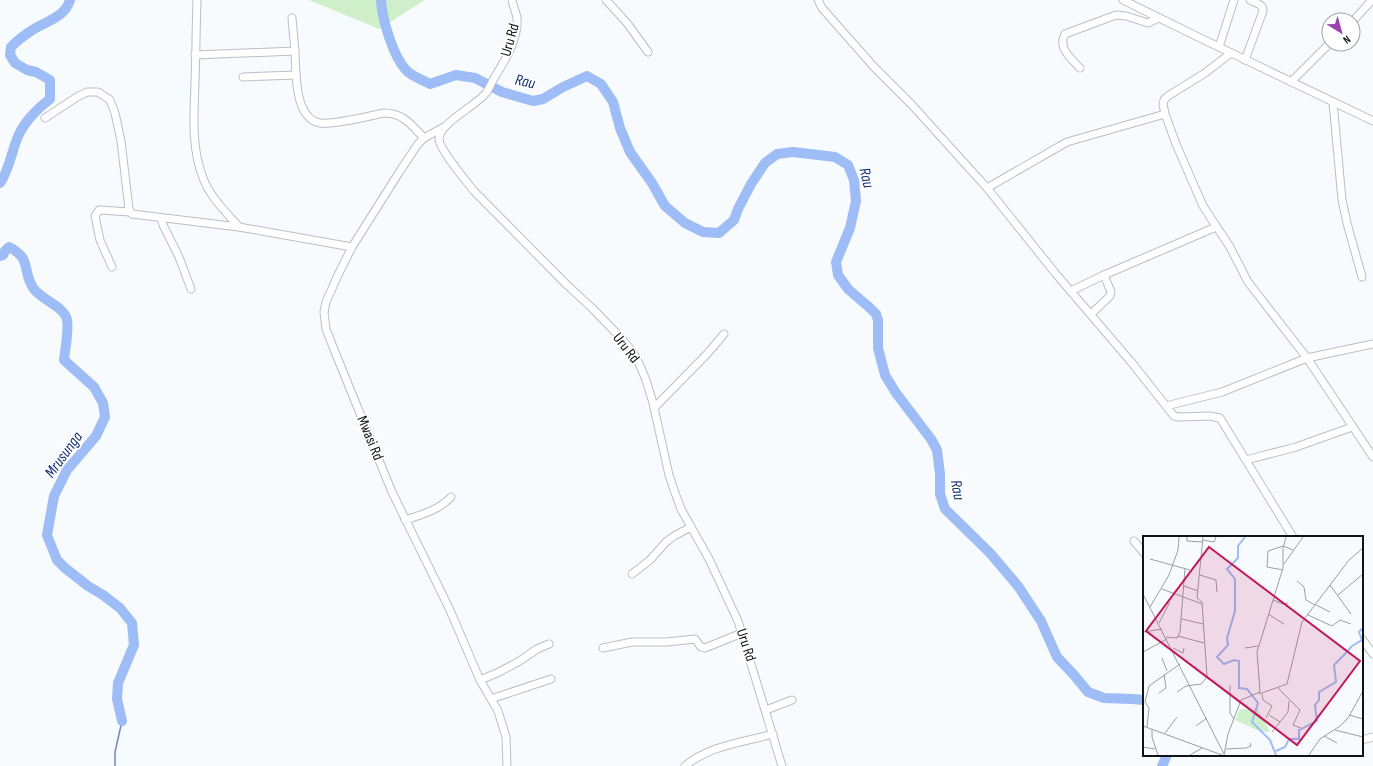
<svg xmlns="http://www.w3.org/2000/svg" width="1373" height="766" font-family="'Sofia Sans Condensed',sans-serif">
	<rect width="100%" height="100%" fill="#f8fbfe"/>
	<path fill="#ceefca" d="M309 0H425L379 29Z"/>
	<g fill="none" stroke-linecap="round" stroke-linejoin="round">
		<path stroke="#7489b2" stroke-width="1.5" d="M115 766V752L122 721"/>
		<g stroke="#9ebcf5" stroke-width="10">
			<path d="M381 0C382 19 393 56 406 70 411 76 423 80 430 84L456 75 475 78 502 92 533 101 543 99 563 87 587 76 601 84 613 102 620 128 630 152 652 183 665 206 685 223 703 232 719 233 734 220 738 209 751 184 765 163 777 154 793 152 835 157 848 165 854 180 856 201 850 228 836 262 838 275 848 289 870 308 876 314 878 320V348L885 375 896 393 931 439 937 450 940 474V494L945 509 990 553 1018 586 1041 621 1057 657 1074 675 1088 692 1104 698 1132 699 1144 700"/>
			<path d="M0 183C9 170 11 154 17 139 23 123 37 109 50 99V80L36 72 27 70 15 63 10 55 11 47C18 40 26 34 34 29 47 21 65 17 70 0"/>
			<path d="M0 256 3 255 5 251 9 247C33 259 21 271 34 289 42 300 65 307 67 320 69 330 65 350 64 360L94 387 103 403 105 417 96 436 67 470 54 496 47 535 57 560 65 568 88 586 103 595 120 608 132 623 134 645 118 683 117 699 122 721"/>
			<path d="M1162 766 1167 755"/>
		</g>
		<defs>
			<g id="minor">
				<path d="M197 0C196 27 196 55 195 82 194 114 191 148 203 178 210 197 226 212 239 227"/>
				<path d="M512 0C513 6 516 12 517 18 519 39 504 62 493 80 491 84 489 89 486 93 476 106 439 123 439 139 439 149 467 182 474 191L567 285 592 308 623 340 632 351 638 361 646 380 653 403 669 475 674 490 681 509 709 559 738 621 782 766"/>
				<path d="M606 0 627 23 648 52"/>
				<path d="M818 0 822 8 874 67 912 105 987 188 1056 274 1132 363 1174 416 1179 417 1209 416 1220 418 1293 537"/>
				<path d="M1123 0 1196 36 1373 121"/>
				<path d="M292 18C293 30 294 41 295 52 296 71 294 119 320 123 335 125 368 116 384 113 404 113 411 125 424 138"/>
				<path d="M1353 21 1372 0"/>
				<path d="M1219 47 1234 0"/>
				<path d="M1231 53 1205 73 1168 96 1164 100 1163 104 1165 114 1176 144 1203 206 1230 247 1248 282 1307 358 1373 457"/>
				<path d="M195 55 295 51"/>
				<path d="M1245 60 1263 11C1263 4 1256 3 1250 0"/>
				<path d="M1080 68C1071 59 1057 47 1065 34L1116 15 1126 16 1148 23 1159 18"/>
				<path d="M243 77 296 75"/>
				<path d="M1291 82 1329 44"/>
				<path d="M1333 102 1342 200 1347 223 1362 277"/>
				<path d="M45 118 77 97 87 92H98L110 100 115 113 121 141 129 209 132 214 239 227 352 247"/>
				<path d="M444 127 424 138 418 144 400 171 352 247 338 275 326 302 324 312 326 329 335 352 392 492 449 608 480 680 498 711 506 737 507 766"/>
				<path d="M987 188 1067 142 1165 114"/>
				<path d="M161 218 163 225 179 257 191 289"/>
				<path d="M112 267 100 240 95 216 99 210 130 212"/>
				<path d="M1071 291 1104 275 1216 227"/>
				<path d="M1091 314 1110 296 1111 292 1104 275"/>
				<path d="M1166 406 1222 392 1307 358 1373 344"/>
				<path d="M654 408 707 354 724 334"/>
				<path d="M1246 460 1296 447 1352 427"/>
				<path d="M405 520C421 515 439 510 451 497"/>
				<path d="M1134 541 1144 553"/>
				<path d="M632 574 650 560 666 542 674 536 691 527"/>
				<path d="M1362 639 1373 654"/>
				<path d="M603 648 632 642H667L695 639 701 647 705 648 742 633"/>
				<path d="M480 680 497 673 518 662 537 649 549 644"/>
				<path d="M491 699 551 679"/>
				<path d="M766 710 792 700"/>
				<path d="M1362 740 1373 737"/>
				<path d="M685 766C708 746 744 742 773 734"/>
			</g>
		</defs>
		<use href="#minor" stroke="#b9bfc7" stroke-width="9"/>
		<use href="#minor" stroke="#fff" stroke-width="7"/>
	</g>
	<g text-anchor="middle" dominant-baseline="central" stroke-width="3.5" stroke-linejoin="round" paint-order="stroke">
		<g font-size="15" fill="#111315" stroke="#fff">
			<text transform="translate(510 40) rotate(-74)">Uru Rd</text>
			<text transform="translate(626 348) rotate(52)">Uru Rd</text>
			<text transform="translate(370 438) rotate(68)">Mwasi Rd</text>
			<text transform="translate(746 645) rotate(72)">Uru Rd</text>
		</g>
		<g font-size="16" font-style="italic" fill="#102e6f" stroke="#fff">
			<text transform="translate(525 82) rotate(12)">Rau</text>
			<text transform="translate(866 178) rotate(76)">Rau</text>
			<text transform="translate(64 455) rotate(-54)">Mrusunga</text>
			<text transform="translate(957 490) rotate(80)">Rau</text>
		</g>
	</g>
	<g transform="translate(1143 536)">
		<rect width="220" height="220" fill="#f8fbfe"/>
		<path d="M97 173 115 174 127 196 116 195 92 184Z" fill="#ceefca"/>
		<path fill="none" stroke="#9ebcf5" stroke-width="2" d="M102 1 95 10V22L84 33 92 43V75L84 102 85 109 74 121 81 128 91 124 96 125V152L104 153 115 167 109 186 127 204 133 219M200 120 209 110 219 104 216 96 220 92M133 215 142 211 146 203H156V194L174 185 172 169 176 164V156L193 146 191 129 200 120"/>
		<path fill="none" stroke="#9c9ea1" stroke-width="1" d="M44 1V5L59 6M59 4 71 6 73 1M7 23 47 34M141 28 160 1M140 34 124 31 125 15 140 10 150 14M57 39 73 44 74 56M154 45 161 51 163 64 172 69M187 49 208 78M41 50 55 55M19 53 59 68M0 58 81 218M195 59 220 38M130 64 140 68 145 67M173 69 187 76M7 71 26 39 35 14 36 1M125 78 141 88M165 79 189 90 197 84 208 88M39 83 60 88M16 87 27 66M0 96 19 93M35 100 61 107M23 101 34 102 37 96 42 32M30 112 40 117 41 112M102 112 115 110M0 116 24 103M19 122 24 135M87 149V177L91 183M135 152 157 174 150 189 158 192M34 156 43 150 58 148 64 141 59 66 54 62 60 1M16 157 23 152 21 138M116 158 144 148 159 86 206 24 220 12M119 158 120 164 129 170 123 182M126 179 137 186M206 179 220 183M0 190 79 219M53 190 64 182M4 191 6 172 2 166 6 150 37 128M9 193V201L15 219M192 194 220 201M129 196 145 176 146 165M22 197 34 181M181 200 194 207M0 211 12 213M83 213 103 212 108 210 107 207M47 219 59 212M81 219 85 198 98 164 117 156 114 116 140 32V12L143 1M166 219 177 203 197 190 205 182 220 155"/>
		<path fill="#c2185b" fill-opacity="0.15" stroke="#c2185b" stroke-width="2" d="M66 11 217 125 154 209 3 95Z"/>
		<rect width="220" height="220" fill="none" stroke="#111315" stroke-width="2"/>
	</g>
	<g transform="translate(1341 32) rotate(143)"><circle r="19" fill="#ffffff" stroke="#a0a1a1"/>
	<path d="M0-3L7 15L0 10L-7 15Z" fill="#9b41ad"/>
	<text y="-6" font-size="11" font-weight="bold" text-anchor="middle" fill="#111315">N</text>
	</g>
</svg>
